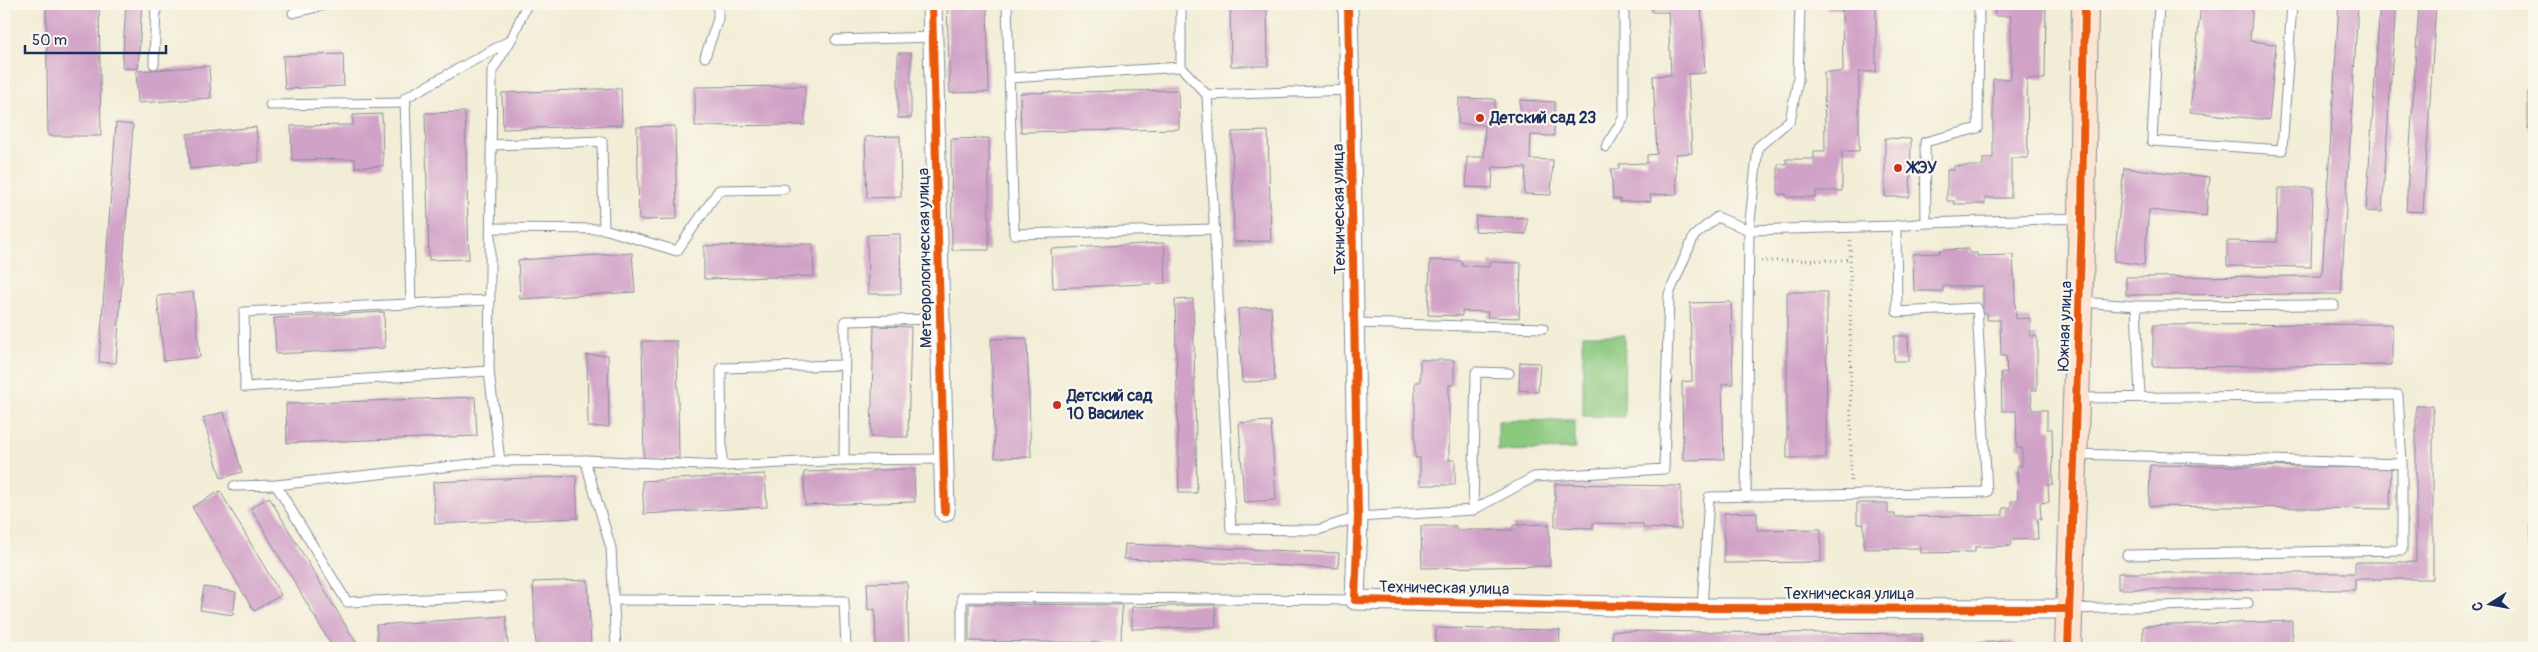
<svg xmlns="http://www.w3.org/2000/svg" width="2538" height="652" font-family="Pangolin,sans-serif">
	<rect width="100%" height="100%" fill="#fbf7ec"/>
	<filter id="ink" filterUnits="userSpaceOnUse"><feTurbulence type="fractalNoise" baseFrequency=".02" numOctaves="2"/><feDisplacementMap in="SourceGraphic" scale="10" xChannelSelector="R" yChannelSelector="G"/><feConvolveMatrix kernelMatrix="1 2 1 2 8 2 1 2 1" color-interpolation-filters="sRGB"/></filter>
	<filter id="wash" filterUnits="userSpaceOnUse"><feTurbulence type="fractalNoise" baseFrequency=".0096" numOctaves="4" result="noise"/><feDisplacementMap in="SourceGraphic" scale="20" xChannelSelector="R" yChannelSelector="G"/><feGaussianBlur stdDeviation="1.12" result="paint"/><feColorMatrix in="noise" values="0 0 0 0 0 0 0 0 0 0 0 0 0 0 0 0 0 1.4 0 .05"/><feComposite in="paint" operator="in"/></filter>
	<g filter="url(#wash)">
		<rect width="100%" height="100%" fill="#f2edd6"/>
		<g fill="#8ac87e" stroke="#527c6e">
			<path d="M1583 335H1625L1624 417 1583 416Z"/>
			<path d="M1575 420V449L1498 451V421Z"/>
		</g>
		<g id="blocks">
			<g fill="#d1a2c7">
				<path d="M46 4H99L101 136H48Z"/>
				<path d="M126 4H142L138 69 122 68Z"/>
				<path d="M947 4H987L989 92 950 93Z"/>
				<path d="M1230 4H1267L1268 66H1231Z"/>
				<path d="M1651 4H1701L1705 73 1688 74 1692 153 1675 154 1677 194 1650 195 1651 201 1620 202V199H1613L1611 169H1619V164L1647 163V155L1657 154 1653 76 1671 75 1668 12H1652Z"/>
				<path d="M1826 4H1876V72H1859V151H1842V191H1816V197H1786V194H1778V164H1786V159H1814V151H1825L1824 72H1843L1842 9H1826Z"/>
				<path d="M1994 4H2046L2045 79H2027L2028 158H2011V198H1985V204H1954V201H1947V170H1954V166H1983V158H1993V79H2011V16H1995Z"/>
				<path d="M2201 4H2253L2250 41 2276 44 2269 120 2190 112Z"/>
				<path d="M2339 4H2358L2341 294 2126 295V277L2322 276Z"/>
				<path d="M2380 4H2396L2382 212 2366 211Z"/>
				<path d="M2419 4H2436L2423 212 2406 211Z"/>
				<rect x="898" y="53" width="13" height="65"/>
				<path d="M343 54 344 86 285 89 283 56Z"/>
				<path d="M209 66 211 98 138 103 136 71Z"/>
				<path d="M805 86V125L695 126V87Z"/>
				<path d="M621 88 622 125 503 129 502 93Z"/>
				<path d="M1178 90 1179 129 1021 132 1020 93Z"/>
				<rect x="2528" y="92" width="6" height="37"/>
				<path d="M1459 98 1495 99 1494 120 1520 121V100L1555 102 1554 136 1531 135 1530 159 1553 160 1551 195 1524 194 1526 168 1493 167 1492 188 1466 187 1467 157H1484L1485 125 1458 124Z"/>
				<path d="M465 112 469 259 429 260 425 113Z"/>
				<path d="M382 114 383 166 355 167V159L292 160 291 126 353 125V115Z"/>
				<path d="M116 123 133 125 116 363 99 362Z"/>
				<path d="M675 126 677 219 639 220 637 127Z"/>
				<path d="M256 127 259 162 190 169 187 134Z"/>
				<path d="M1268 131 1271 241 1234 242 1232 132Z"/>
				<path d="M900 136 901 197 867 198 865 137Z"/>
				<path d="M989 138V250H952L951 139Z"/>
				<path d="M1885 138 1911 139 1910 197H1885Z"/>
				<path d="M2124 168 2210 177 2206 216 2149 210 2144 265 2114 261Z"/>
				<path d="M2278 188H2313L2311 267 2227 266V241L2277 242Z"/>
				<path d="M1476 216 1527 218 1526 234 1475 231Z"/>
				<path d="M900 234 901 294H868L867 235Z"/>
				<path d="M1164 243 1166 283 1053 288 1051 249Z"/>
				<path d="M813 244 814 276 704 279V246Z"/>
				<path d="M1969 249V253H1977V256L2013 255 2016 319 2030 318V336H2037V390H2031L2032 410H2047V429H2052L2053 485H2048L2049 502 2040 503 2041 520 2037 519 2038 539 2011 540V546L1975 547V552L1921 553V548L1864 549V524H1857V503H1888V514H1895V517L2003 515V508H2011V501H2018L2017 466H2022V448H2017L2016 411H2002L2001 373H2007L2006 356H2001L2000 320H1987V313H1983V286H1943V291H1914L1913 254 1940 253V250Z"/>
				<path d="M632 253 635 292 520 299 518 260Z"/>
				<path d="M1430 260 1462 261V266L1489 267V262L1521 263 1519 318 1487 317 1488 312 1462 311V316L1428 315Z"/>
				<path d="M193 292 200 357 164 361 157 296Z"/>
				<path d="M1787 292H1827L1826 458H1787Z"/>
				<path d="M1193 299 1197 493H1179L1175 300Z"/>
				<path d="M1731 302 1733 384H1722L1724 459 1683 460 1682 382 1692 381 1690 303Z"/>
				<path d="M1271 307 1275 381 1242 382 1238 309Z"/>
				<path d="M384 312 385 348 276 354 274 318Z"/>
				<path d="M2392 324V365L2153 367V325Z"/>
				<path d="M874 326 911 327 908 437H871Z"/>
				<path d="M1894 336H1908L1909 361H1894Z"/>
				<path d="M1027 338 1031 457 995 458 991 339Z"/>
				<path d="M642 341H677L679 458 644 459Z"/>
				<path d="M587 355H608L609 427H588Z"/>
				<path d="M1420 360H1454V385H1449V460H1455V485H1420V458H1415V382H1420Z"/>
				<path d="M1520 362 1540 363 1538 392 1519 390Z"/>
				<path d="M475 397 477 436 287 443 286 404Z"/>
				<path d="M2416 406H2433V579H2355V590L2118 589V573H2355V562H2416Z"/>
				<path d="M224 412 242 472 221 478 203 418Z"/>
				<path d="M1271 421 1276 500 1244 502 1239 423Z"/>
				<path d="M2150 465 2391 468 2390 509 2149 506Z"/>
				<path d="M914 469 915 502 805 505 804 472Z"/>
				<path d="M765 474 767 507 644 514 642 481Z"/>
				<path d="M2529 474H2534V601H2533Z"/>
				<path d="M576 476 578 518 435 524 433 482Z"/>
				<path d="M1555 484 1681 486V529L1643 528V524L1593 523V528L1555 527Z"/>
				<path d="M220 491 281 595 254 611 192 507Z"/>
				<path d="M269 497 359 648H333L251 508Z"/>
				<path d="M1757 512V530L1821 529V562L1724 563V513Z"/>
				<path d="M1549 524 1550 566 1422 568 1421 526H1456V530H1513V525Z"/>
				<path d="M1125 544 1339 553 1338 568 1124 559Z"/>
				<path d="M588 580 591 648H536L533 582Z"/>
				<path d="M907 582 909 648H876L875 609 868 610 867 583Z"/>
				<path d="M204 587 236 592 233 615 200 610Z"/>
				<path d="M969 604 1122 605 1121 643 969 641Z"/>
				<path d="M1215 605 1216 627 1132 629V607Z"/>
				<path d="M506 616 508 648H378L376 625Z"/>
				<path d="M2292 621V648H2143V626Z"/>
				<path d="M1436 628 1560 630 1559 648H1436Z"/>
				<path d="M1612 631 1922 634V648H1612Z"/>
				<path d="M2014 641V648H1968V643Z"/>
				<path d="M196 643 217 646V648H195Z"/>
			</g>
		</g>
	</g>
	<g filter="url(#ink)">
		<use href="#blocks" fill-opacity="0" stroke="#868e9a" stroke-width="1"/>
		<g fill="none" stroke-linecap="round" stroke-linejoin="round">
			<defs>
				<g id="lane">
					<path d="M527 4 511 40 492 71 489 371 500 461 585 460 611 548 616 648"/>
					<path d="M1007 4 1014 234 1215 229"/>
					<path d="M1181 4V67L1207 95"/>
					<path d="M1979 4 1978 128 1925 142 1926 223 2079 218"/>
					<path d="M2159 4 2152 141 2282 150 2292 4"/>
					<path d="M293 13 328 4"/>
					<path d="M836 40 933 37"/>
					<path d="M705 57 718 19V4"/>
					<path d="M154 64 156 4"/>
					<path d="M1009 78 1181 67"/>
					<path d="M1350 90 1207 95 1231 529 1318 530 1358 517 1473 510 1534 477 1664 469 1669 294 1694 236 1717 217 1749 230 1896 226 1926 223"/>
					<path d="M270 105 406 103"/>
					<path d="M1606 147 1624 117V4"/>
					<path d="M491 228 604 229 602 141 492 145"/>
					<path d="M604 229 677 251 719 190 784 189"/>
					<path d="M2080 302 2136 306 2140 397"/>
					<path d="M411 304 405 98 509 41"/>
					<path d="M2136 306 2334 305"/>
					<path d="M1355 323 1543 328"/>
					<path d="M489 371 245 387 244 312 490 300"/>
					<path d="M2077 398 2398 395 2402 464"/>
					<path d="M2077 454 2402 464V550L2127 555"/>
					<path d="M585 460 722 466 844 460 845 321 940 319"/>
					<path d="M844 460 943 459"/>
					<path d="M722 466 721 368 844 365"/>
					<path d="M276 485 347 602 502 596"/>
					<path d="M234 486 276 485 500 461"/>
					<path d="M1746 496 1749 230 1758 147 1790 120 1798 80 1800 4"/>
					<path d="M1473 510 1476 372 1509 373"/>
					<path d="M615 600 844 601 846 648"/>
					<path d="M1702 608 1709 497 1987 492 1977 308 1897 312 1896 226"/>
					<path d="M2072 609 2248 603"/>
					<path d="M962 648V597L1355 600"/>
				</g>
				<g id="street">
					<path d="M932 4 945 512"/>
					<path d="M1348 4 1358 517 1355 600 1702 608 2069 609"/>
				</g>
				<path id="secondary" d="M2068 648 2082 218 2085 4"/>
			</defs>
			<use href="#lane" stroke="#868e9a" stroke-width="11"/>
			<use href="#street" stroke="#868e9a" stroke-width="21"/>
			<use href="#secondary" stroke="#868e9a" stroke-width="28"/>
			<g stroke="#868e9a" stroke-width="3" stroke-dasharray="1 4" stroke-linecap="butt">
				<path d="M1850 240 1851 481"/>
				<path d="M1761 261 1850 260"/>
			</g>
			<use href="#lane" stroke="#fff" stroke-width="9"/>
			<use href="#street" stroke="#fff" stroke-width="19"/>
			<use href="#secondary" stroke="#fde4d1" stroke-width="26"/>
			<defs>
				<g id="cycleway">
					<path d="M932 4 945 512"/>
					<path d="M1348 4 1358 517 1355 600 1702 608 2069 609"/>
					<path d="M2068 648 2082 218 2085 4"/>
				</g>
			</defs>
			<use href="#cycleway" stroke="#fbf7ec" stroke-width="11"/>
			<use href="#cycleway" stroke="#e8590c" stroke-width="8"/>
		</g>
	</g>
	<g fill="#c8321e" stroke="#fbf7ec" stroke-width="2">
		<circle cx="1480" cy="118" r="5"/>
		<circle cx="1898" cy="168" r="5"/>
		<circle cx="1057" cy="405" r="5"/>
	</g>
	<g text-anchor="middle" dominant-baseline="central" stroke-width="4.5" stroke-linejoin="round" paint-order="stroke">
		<g font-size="16" font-weight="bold" fill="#1b2f5e" stroke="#fbf7ec" text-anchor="start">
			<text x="1490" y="118">Детский сад 23</text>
			<text x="1908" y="168">ЖЭУ</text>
			<text x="1067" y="396">Детский сад<tspan x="1067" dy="18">10 Василек</tspan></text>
		</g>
		<g font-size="16" fill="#1b2f5e" stroke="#fbf7ec">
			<text transform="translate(1339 209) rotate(-91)">Техническая улица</text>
			<text transform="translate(925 258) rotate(-91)">Метеорологическая улица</text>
			<text transform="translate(2065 326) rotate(-88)">Южная улица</text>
			<text transform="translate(1444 588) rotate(1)">Техническая улица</text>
			<text x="1849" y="594">Техническая улица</text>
		</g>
	</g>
	<rect width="2538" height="652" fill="none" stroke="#fbf7ec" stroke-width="20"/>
	<g transform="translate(2490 604) rotate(259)" stroke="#fbf7ec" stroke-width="4" paint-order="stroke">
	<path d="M0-4L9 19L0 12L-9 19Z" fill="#1b2f5e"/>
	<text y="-8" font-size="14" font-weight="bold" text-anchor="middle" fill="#1b2f5e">С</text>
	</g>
	<path d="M25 45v8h141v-8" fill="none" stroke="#1b2f5e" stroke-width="2.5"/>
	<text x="32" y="45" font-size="15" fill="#1b2f5e" stroke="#fbf7ec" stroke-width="4" paint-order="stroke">50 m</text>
</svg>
